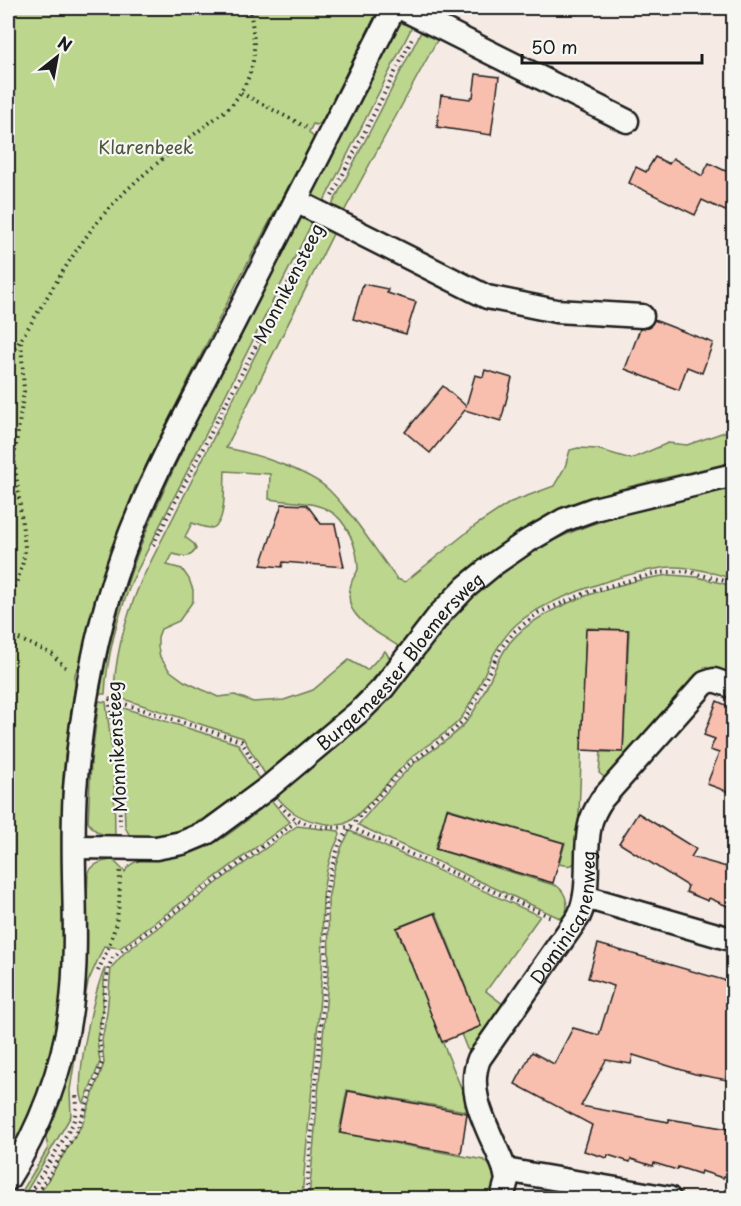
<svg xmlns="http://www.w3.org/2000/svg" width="741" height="1206" font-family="'Playpen Sans',sans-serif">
	<rect width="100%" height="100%" fill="#f6ebe4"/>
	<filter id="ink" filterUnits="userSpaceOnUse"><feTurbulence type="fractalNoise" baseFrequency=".0167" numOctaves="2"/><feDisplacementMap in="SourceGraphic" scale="12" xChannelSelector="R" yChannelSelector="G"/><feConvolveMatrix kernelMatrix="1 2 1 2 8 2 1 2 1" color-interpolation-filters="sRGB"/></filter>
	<g filter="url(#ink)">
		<g fill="#bcd68e" stroke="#6c7955" stroke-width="1.5">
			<path d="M8 8H379L321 123 316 125 313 124 309 132 314 138 238 281 135 487 95 599 79 667C74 672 74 678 75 684L65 757 62 792 63 967 61 1009 43 1079 31 1110 8 1156Z"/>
			<path d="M403 17 414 23 321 207 309 200Z"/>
			<path d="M424 26 441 33 341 217 329 211Z"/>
			<path d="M303 211 315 217 132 581C117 618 107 655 105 694H100C118 580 163 488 214 386 244 328 274 270 303 211Z"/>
			<path d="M323 221 336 228 226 448C253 453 310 471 329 490 355 516 375 550 397 579L405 582 476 525 511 502 554 486 565 467 570 450 578 448 597 449 631 459 668 443 687 445 733 429V462C687 473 638 483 592 497 575 502 558 511 542 520 482 551 442 592 401 645L398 646C383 636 364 627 354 612 348 604 348 591 352 581 353 577 357 574 358 569 358 549 347 519 328 510 311 501 288 502 269 499L270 474 225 471C224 485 227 526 211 528 204 528 198 525 192 523L185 537 194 544 196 549C190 559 183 557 173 554L167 565 182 569 189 579 193 590V601L179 621 161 629 158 637V647L160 657 169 670 184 681 218 697 235 695 253 702 284 700 313 690 349 660 367 670 385 651 391 660 349 704 265 774 243 738 114 696C114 657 126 617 141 581Z"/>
			<path d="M733 487V579C715 573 691 566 671 567 632 570 547 598 518 623 489 648 483 687 462 717 448 735 425 744 409 760 395 773 358 819 344 824 335 826 325 824 317 822 298 818 288 810 276 796 314 764 355 734 389 698 411 675 428 647 448 622 471 594 503 568 535 550 596 515 666 504 733 487Z"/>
			<path d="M670 575 697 577 733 586V678L705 667 608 776 604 777 599 773 601 752H623L629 630 586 628 578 841C577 857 580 870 559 864L565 843 447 808 435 849 557 886C568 894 569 908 564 920L358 825C377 803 395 780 417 761 434 748 454 738 467 721 484 700 491 671 506 648 532 607 624 580 670 575Z"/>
			<path d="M99 701 106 702 114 769 115 837C102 835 95 833 88 822L91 761Z"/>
			<path d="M114 705 238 744 259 779C226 803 196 831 154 836 146 837 138 838 130 836L125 827 123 769Z"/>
			<path d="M271 800 290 822 120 948 104 946 88 982 82 1014 70 1090 71 1116 26 1192 21 1198H18L48 1148 45 1133 85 945 88 873C94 863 102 861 113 860L125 872C132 854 163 860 181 856 217 848 244 823 271 800Z"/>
			<path d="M297 826 339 831 340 835C315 884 325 918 322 969 317 1046 308 1122 302 1198H37L83 1123 104 1063 102 1040 107 1013 111 968 124 953 225 877Z"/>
			<path d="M350 831 540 916 486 991 504 1005 471 1051 467 1049 461 1034 481 1026 436 912 396 928 471 1112 347 1090 339 1133 484 1160C498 1171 496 1183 491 1198H374L370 1194 364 1198H309L329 968 328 899 334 870 342 846Z"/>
			<path d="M105 968 102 1012 97 1039 100 1062 84 1103C72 1086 95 986 105 968Z"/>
		</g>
		<g fill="#f8bfae" stroke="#1c1c1c" stroke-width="1.5">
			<path d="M476 74 499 77 491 135 437 127 441 95 470 99 471 97H473Z"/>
			<path d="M655 157 669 164 673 158 702 176 709 163 734 175V215L702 200 695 215 629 183 636 167 646 172Z"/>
			<path d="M363 284 388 289 387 293 416 302 406 334 353 319Z"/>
			<path d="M654 320 713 343 702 373 687 367 679 390 625 369 640 329 649 328Z"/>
			<path d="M485 370 512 378 501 421 465 410 430 453 405 432 443 386 466 406 475 375 483 377Z"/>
			<path d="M282 504 307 505 321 524H335L344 567 283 562 282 567 261 565Z"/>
			<path d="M586 629 628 630 623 752 581 750Z"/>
			<path d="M730 700H734V794L707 784 719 753 710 750 715 739 704 735 717 701 728 706Z"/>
			<path d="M447 809 564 843 553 883 436 849Z"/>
			<path d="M638 813 696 849 691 857 734 869V909L709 898 708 901 686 892 688 886 619 843Z"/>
			<path d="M435 913 481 1026 442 1042 397 928Z"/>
			<path d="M598 944 734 983V1057L727 1080 695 1074 633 1055 631 1064 606 1060 581 1106 669 1122V1119L734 1130V1179L724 1176 723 1178 701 1171 700 1174 678 1167 677 1170 654 1163 653 1166 631 1159 630 1162 608 1155 607 1158 584 1151 592 1125 515 1084 532 1052 554 1064 573 1028 599 1035 614 986 588 978Z"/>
			<path d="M348 1091 467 1113 461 1154 340 1133Z"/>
		</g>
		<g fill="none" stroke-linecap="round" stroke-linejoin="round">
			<defs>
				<g id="minor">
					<path d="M401 8 627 121"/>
					<path d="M296 201 487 297 556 311 642 316"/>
					<path id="s1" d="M75 847 156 848 182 843 208 832 269 787 361 710 383 688 440 614 466 587 494 564 526 542 564 520 594 509 734 475"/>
					<path d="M585 897 734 940"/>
					<path d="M505 1170 669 1198"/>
					<path d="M8 1179C40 1129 63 1068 71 1009 80 936 70 862 75 789 80 726 90 663 107 603 134 505 185 417 231 328 286 221 340 114 394 8"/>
					<path id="s2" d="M502 1198 507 1180 505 1170C493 1135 464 1096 479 1059L579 916C592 887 583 855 590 825 592 815 597 807 602 799L705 683 714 680 734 687"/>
				</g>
			</defs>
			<use href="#minor" stroke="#1c1c1c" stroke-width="27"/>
			<g stroke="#1c1c1c" stroke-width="4" stroke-dasharray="1.5 4.5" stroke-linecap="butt">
				<path d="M241 93 308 128"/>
				<path d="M332 196 412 39"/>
				<path d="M8 358C43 309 70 251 111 206 146 168 191 138 231 106 259 70 256 50 250 8"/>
				<path d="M153 545 313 235"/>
				<path d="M8 604C15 584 24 568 25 547L14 458 24 391 21 340"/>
				<path d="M8 634 52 654 67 669"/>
				<path d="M109 699 241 741 257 768"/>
				<path d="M110 705 119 769 120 825"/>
				<path d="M280 805C298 827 323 829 350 827L551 917"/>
				<path d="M98 971C117 930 120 914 120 869"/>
				<path d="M27 1198 73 1124 77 1106 76 1093"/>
				<path d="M34 1198 76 1133 102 1063 99 1040 108 969 113 957 297 821"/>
				<path d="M306 1198 326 967 325 898 331 869 339 845 350 827 403 769 454 730 466 718 501 648 515 631 538 613 591 591 656 573 685 571 734 583"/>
			</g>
			<use href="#minor" stroke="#f6f6f2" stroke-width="22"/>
		</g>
	</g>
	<g text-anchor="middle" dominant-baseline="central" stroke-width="4.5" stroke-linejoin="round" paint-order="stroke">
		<g font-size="18" fill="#4c543e" stroke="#f6f6f2">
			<text x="146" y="146">Klarenbeek</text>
		</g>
		<g font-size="18" fill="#1c1c1c" stroke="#f6f6f2">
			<text transform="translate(288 283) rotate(-63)">Monnikensteeg</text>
			<text stroke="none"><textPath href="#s1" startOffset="394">Burgemeester Bloemersweg</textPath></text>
			<text transform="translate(116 747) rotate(-93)">Monnikensteeg</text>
			<text stroke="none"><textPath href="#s2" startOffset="314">Dominicanenweg</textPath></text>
		</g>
	</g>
	<rect width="741" height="1206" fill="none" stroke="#f6f6f2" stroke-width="30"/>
	<rect x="15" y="15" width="711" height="1176" fill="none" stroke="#1c1c1c" stroke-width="2" filter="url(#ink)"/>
	<g transform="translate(57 57) rotate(31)" stroke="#f6f6f2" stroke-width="4.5" paint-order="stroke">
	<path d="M0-4.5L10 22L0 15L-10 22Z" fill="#1c1c1c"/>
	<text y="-9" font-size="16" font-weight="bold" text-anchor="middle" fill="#1c1c1c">N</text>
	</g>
	<path d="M522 54v9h180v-9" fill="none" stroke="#1c1c1c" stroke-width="3"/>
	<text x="531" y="54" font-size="18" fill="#1c1c1c" stroke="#f6f6f2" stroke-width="4.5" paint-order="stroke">50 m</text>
</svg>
